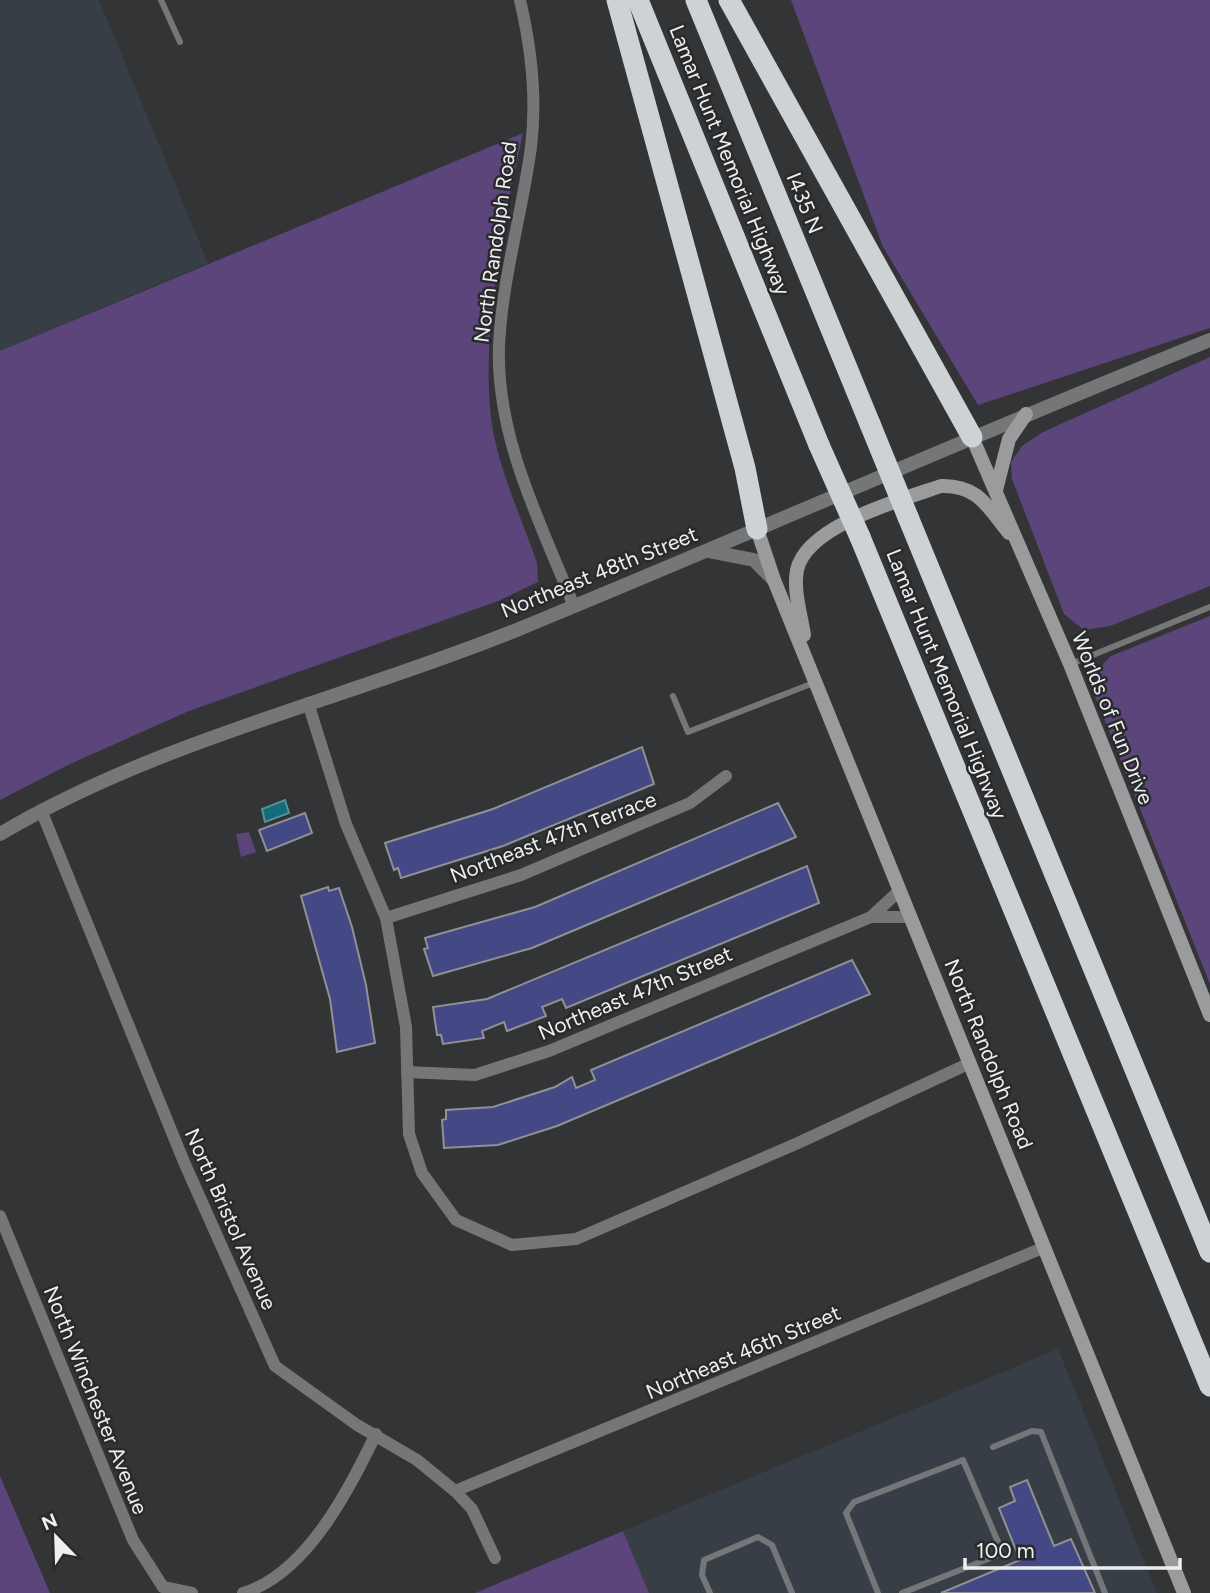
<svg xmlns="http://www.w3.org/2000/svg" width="1210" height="1593" font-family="Figtree,sans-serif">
	<rect width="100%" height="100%" fill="#323436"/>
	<g fill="#383e46">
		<path d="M0 0H99L208 263 0 351Z"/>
		<path d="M1058 1349 1157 1593H649L623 1531Z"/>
	</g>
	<g fill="#5b457b">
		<path d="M791 0H1210V328L978 405 883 247Z"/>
		<path d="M523 133C504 220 477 348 494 436 503 479 523 522 537 563L538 582 498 601 189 711 70 764 0 800V351Z"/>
		<path d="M1210 357V586L1110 626 1084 630 1064 614 1012 479 1011 462 1022 446 1043 432Z"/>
		<path d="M1210 616V984L1095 696C1095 678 1098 668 1111 656Z"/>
		<path d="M249 832 256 852 241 857 236 834Z"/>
		<path d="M0 1476 50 1593H0Z"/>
		<path d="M623 1531 649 1593H475Z"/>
	</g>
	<path fill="#146c78" stroke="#55939c" stroke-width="2" d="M285 800 289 813 265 822 262 809Z"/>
	<g fill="#444985" stroke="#909194" stroke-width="2">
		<path d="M642 747 654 784 503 846 401 878 398 868 394 870 385 843 493 809Z"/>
		<path d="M778 803 796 837 532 948 433 976 424 949 428 948 425 938 535 907Z"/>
		<path d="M305 813 312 833 267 851 259 830Z"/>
		<path d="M807 866 819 903 566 1008 562 999 542 1007 546 1016 507 1031 504 1022 482 1031 484 1038 443 1044 441 1035H437L433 1007 487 999Z"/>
		<path d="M328 887 329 891 339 888 352 927 366 985 375 1043 337 1052 330 999 301 896Z"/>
		<path d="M852 960 870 994 557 1126 498 1145 444 1148 442 1120 446 1119V1110L493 1107 555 1087 572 1077 576 1088 595 1080 591 1070Z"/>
		<path d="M1027 1480 1054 1546 1071 1539 1095 1593H941L1020 1560 999 1508 1015 1501 1010 1487Z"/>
	</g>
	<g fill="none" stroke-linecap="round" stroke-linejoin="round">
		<g stroke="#747677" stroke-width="6">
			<path d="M161 0 180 42"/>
			<path d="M1071 664 1210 607"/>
			<path d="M673 696 688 732 816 682"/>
			<path d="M993 1447 1032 1431 1041 1432 1105 1593"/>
			<path d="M710 1593 702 1575 704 1560 758 1537 772 1545 792 1593"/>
			<path d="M878 1593 846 1513 854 1502 963 1460 1001 1549 998 1555 902 1593"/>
		</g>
		<g stroke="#747677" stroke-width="12">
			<path d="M520 0C531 47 537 99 531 147 522 214 502 279 499 346 496 438 540 521 573 604"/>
			<path d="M308 703 346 824 386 918 406 1027 409 1134 422 1173 456 1220 512 1245 576 1239 798 1143 970 1063"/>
			<path d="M41 810 184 1162 275 1366 357 1425 417 1460 455 1491 472 1509 495 1558"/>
			<path d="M871 917H911"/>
			<path d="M386 918 521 875 690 803 726 776"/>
			<path d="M407 1072 475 1075 549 1051 871 917 900 890"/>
			<path d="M0 1216 133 1540 163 1587"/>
			<path d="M455 1491 1045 1247"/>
			<path d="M163 1587 192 1593"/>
			<path d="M243 1593C307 1574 349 1489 376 1434"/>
		</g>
		<g stroke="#747677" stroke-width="14">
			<path d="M708 551 754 560 774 580"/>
			<path d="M0 834C161 739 347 699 519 629 750 534 978 433 1210 340"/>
		</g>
		<g stroke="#999b9c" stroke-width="14">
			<path d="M972 437 1070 664 1210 1015"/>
			<path d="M996 490 1009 439 1026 414"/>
			<path d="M757 529 774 580 1184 1593"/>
			<path d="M804 635C801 615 793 590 797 570 807 525 901 500 941 486 978 485 987 506 1009 533"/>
		</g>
		<g stroke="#ced2d4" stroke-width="21">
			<path d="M617 0 745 468 757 529"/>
			<path d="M638 0 819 445"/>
			<path d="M696 0 870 424"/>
			<path d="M729 0 972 437"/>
			<path d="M908 517 1210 1252"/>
			<path d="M860 537 1210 1386"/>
		</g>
		<g stroke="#ced2d4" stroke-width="21">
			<path d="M870 424 908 517"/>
			<path d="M819 445 860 537"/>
		</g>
	</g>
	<g text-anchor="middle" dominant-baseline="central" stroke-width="5" stroke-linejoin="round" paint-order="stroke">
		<g font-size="21" fill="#eeeff0" stroke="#282a2c">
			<text transform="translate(730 160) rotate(68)">Lamar Hunt Memorial Highway</text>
			<text transform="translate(805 203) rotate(68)">I435 N</text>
			<text transform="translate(495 242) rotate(-82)">North Randolph Road</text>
			<text transform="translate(599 572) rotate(-22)">Northeast 48th Street</text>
			<text transform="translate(947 684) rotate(68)">Lamar Hunt Memorial Highway</text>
			<text transform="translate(1113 718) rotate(68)">Worlds of Fun Drive</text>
			<text transform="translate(553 837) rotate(-21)">Northeast 47th Terrace</text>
			<text transform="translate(635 993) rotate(-23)">Northeast 47th Street</text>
			<text transform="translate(989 1054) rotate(68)">North Randolph Road</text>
			<text transform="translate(231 1219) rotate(66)">North Bristol Avenue</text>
			<text transform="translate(743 1352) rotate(-23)">Northeast 46th Street</text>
			<text transform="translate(96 1400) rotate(68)">North Winchester Avenue</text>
		</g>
	</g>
	<g transform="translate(56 1537) rotate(337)" stroke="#282a2c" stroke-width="5" paint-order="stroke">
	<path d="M0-5L12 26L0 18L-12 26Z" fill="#eeeff0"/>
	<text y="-10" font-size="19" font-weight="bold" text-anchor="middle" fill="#eeeff0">N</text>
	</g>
	<path d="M965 1558v10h215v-10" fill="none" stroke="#eeeff0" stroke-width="3.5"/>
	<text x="976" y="1558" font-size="21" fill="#eeeff0" stroke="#282a2c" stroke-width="5" paint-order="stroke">100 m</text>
</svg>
